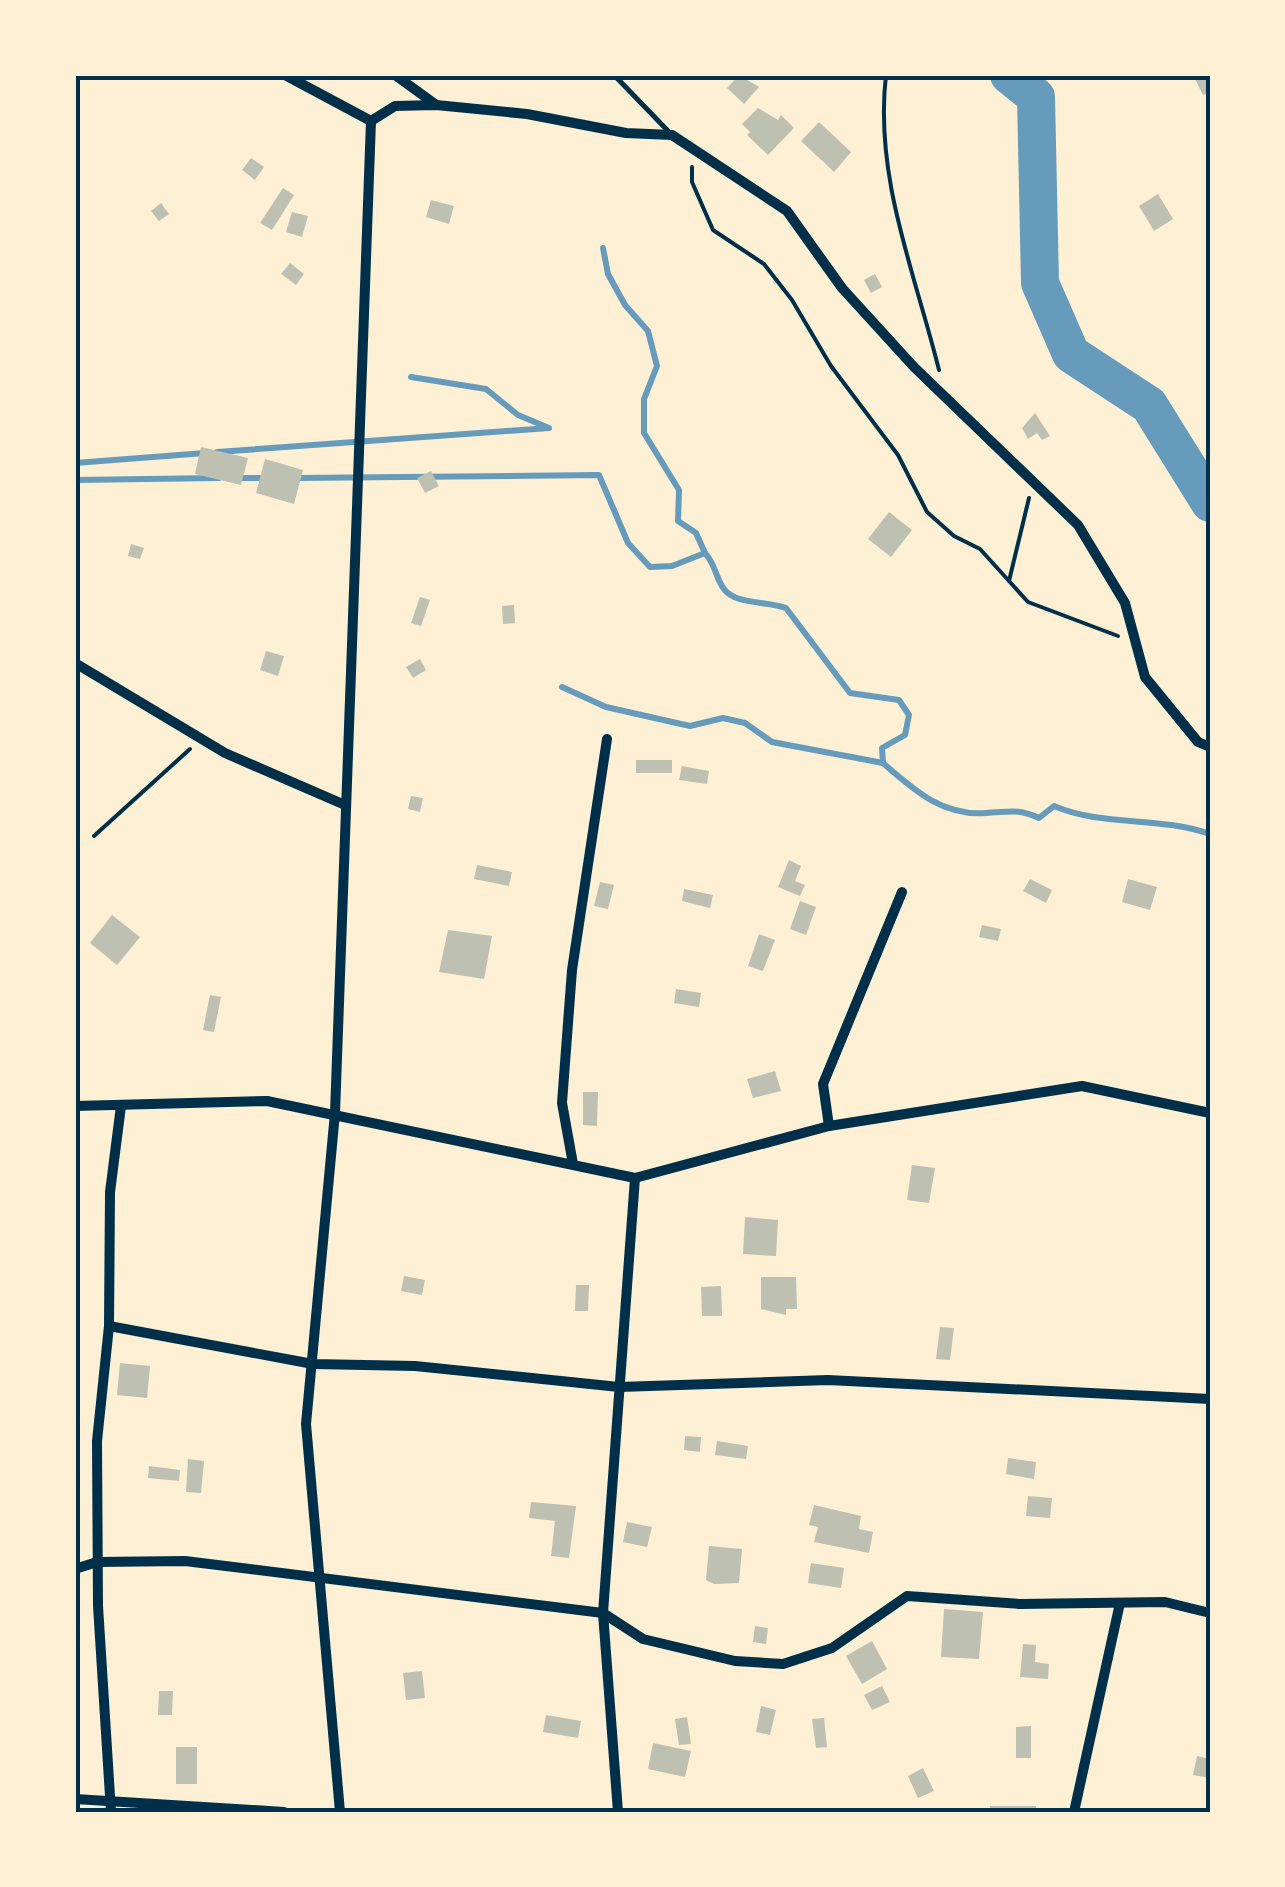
<svg xmlns="http://www.w3.org/2000/svg" width="1285" height="1887" font-family="Commissioner,sans-serif">
	<rect width="100%" height="100%" fill="#fdf0d5"/>
	<g fill="none" stroke-linecap="round" stroke-linejoin="round">
		<g stroke="#669bbc" stroke-width="6">
			<path d="M603 248 608 274 625 305 648 331 657 366 644 399V433L679 490 678 521 696 533 705 553"/>
			<path d="M217 452 549 428 518 415 486 389 411 377"/>
			<path d="M75 463 205 453"/>
			<path d="M236 478H264"/>
			<path d="M296 478 599 475 628 543 650 567 672 566 705 553C716 565 715 577 724 589 735 605 769 601 786 608L850 693 899 700 909 715 905 735 882 748 883 763C914 790 942 816 986 813 1009 812 1018 808 1039 818L1054 806C1103 827 1160 816 1210 834"/>
			<path d="M75 480 219 478"/>
			<path d="M562 687 606 707 690 726 723 718 745 723 772 742 883 763"/>
		</g>
		<path stroke="#669bbc" stroke-width="38" d="M1009 75 1036 97 1040 283 1071 354 1149 405 1210 503"/>
	</g>
	<g fill="#bec0b2">
		<path d="M739 75 759 87 744 104 727 88Z"/>
		<path d="M1193 75H1210V92L1203 95Z"/>
		<path d="M758 108 778 120 781 115 794 128 768 155 747 135 750 132 742 124Z"/>
		<path d="M819 122 851 152 834 172 801 141Z"/>
		<path d="M251 158 264 167 255 180 242 170Z"/>
		<path d="M283 188 294 195 272 230 260 223Z"/>
		<path d="M1158 194 1173 219 1154 231 1139 206Z"/>
		<path d="M431 200 454 206 449 224 426 217Z"/>
		<path d="M161 203 169 214 159 221 151 211Z"/>
		<path d="M292 212 308 216 302 237 286 232Z"/>
		<path d="M290 263 304 274 296 285 281 274Z"/>
		<path d="M875 274 882 287 871 293 864 280Z"/>
		<path d="M1035 413 1050 436 1042 440 1037 433 1028 439 1022 428Z"/>
		<path d="M201 447 248 458 241 485 195 474Z"/>
		<path d="M265 459 303 470 294 504 256 493Z"/>
		<path d="M431 471 439 486 425 493 417 478Z"/>
		<path d="M889 512 912 530 891 557 868 539Z"/>
		<path d="M131 544 144 548 140 559 128 556Z"/>
		<path d="M420 597 430 600 421 626 411 623Z"/>
		<path d="M514 605 515 623 503 624 502 606Z"/>
		<path d="M266 651 284 656 278 676 260 670Z"/>
		<path d="M420 659 426 670 413 678 406 667Z"/>
		<rect x="636" y="760" width="36" height="13"/>
		<path d="M682 766 709 771 707 784 679 780Z"/>
		<path d="M411 796 423 798 420 812 408 809Z"/>
		<path d="M789 860 801 866 795 881 805 885 800 896 778 887Z"/>
		<path d="M477 865 512 872 509 886 474 879Z"/>
		<path d="M1030 879 1052 890 1046 903 1023 891Z"/>
		<path d="M1128 879 1157 887 1150 910 1122 902Z"/>
		<path d="M600 882 614 885 608 909 594 906Z"/>
		<path d="M684 889 713 895 710 908 682 901Z"/>
		<path d="M800 901 816 907 806 935 790 929Z"/>
		<path d="M112 915 140 937 117 965 90 943Z"/>
		<path d="M982 925 1001 929 998 941 979 937Z"/>
		<path d="M448 930 492 936 484 979 439 972Z"/>
		<path d="M759 934 775 940 763 971 748 966Z"/>
		<path d="M676 989 701 993 699 1007 674 1003Z"/>
		<path d="M210 995 221 997 214 1032 203 1030Z"/>
		<path d="M775 1071 781 1091 753 1098 747 1079Z"/>
		<path d="M583 1092H598L597 1126 583 1125Z"/>
		<path d="M912 1165 935 1168 929 1203 907 1200Z"/>
		<path d="M745 1217 778 1220 776 1256 743 1254Z"/>
		<path d="M404 1276 425 1280 422 1295 401 1291Z"/>
		<path d="M761 1277H796L797 1309H786V1315L761 1309Z"/>
		<path d="M576 1285H589L588 1311H575Z"/>
		<path d="M721 1286 722 1316H702L701 1287Z"/>
		<path d="M940 1327 954 1328 950 1360 936 1359Z"/>
		<path d="M120 1363 150 1366 147 1398 117 1395Z"/>
		<path d="M685 1436 701 1437 700 1452 684 1450Z"/>
		<path d="M717 1441 748 1446 746 1459 715 1455Z"/>
		<path d="M1008 1458 1036 1462 1034 1479 1006 1474Z"/>
		<path d="M188 1459 204 1461 201 1493 186 1492Z"/>
		<path d="M149 1466 180 1470 179 1481 148 1478Z"/>
		<path d="M1028 1496 1052 1498 1050 1518 1026 1516Z"/>
		<path d="M531 1502 576 1506 569 1558 551 1556 555 1521 529 1518Z"/>
		<path d="M814 1505 861 1516 859 1529 873 1532 869 1553 814 1542 818 1527 809 1525Z"/>
		<path d="M627 1522 652 1527 647 1547 623 1542Z"/>
		<path d="M709 1546 742 1549 739 1583 714 1584 706 1580Z"/>
		<path d="M811 1563 844 1568 841 1588 808 1583Z"/>
		<path d="M944 1609 983 1612 979 1659 941 1657Z"/>
		<path d="M755 1626 768 1628 766 1644 753 1642Z"/>
		<path d="M872 1641 887 1669 862 1684 846 1656Z"/>
		<path d="M1023 1644 1036 1645 1035 1662 1049 1664 1048 1679 1020 1677Z"/>
		<path d="M422 1671 425 1698 406 1700 403 1673Z"/>
		<path d="M882 1686 890 1702 872 1710 864 1695Z"/>
		<path d="M159 1691H173L172 1715H158Z"/>
		<path d="M761 1706 776 1710 770 1735 756 1732Z"/>
		<path d="M546 1715 581 1721 578 1738 543 1732Z"/>
		<path d="M687 1717 691 1744 679 1745 675 1719Z"/>
		<path d="M824 1718 827 1747 816 1748 812 1719Z"/>
		<path d="M1031 1726V1758H1016V1727Z"/>
		<path d="M653 1743 691 1751 685 1777 648 1769Z"/>
		<rect x="176" y="1747" width="21" height="37"/>
		<path d="M1197 1756 1210 1759V1778L1193 1775Z"/>
		<path d="M923 1768 934 1791 918 1798 908 1776Z"/>
		<rect x="990" y="1806" width="46" height="6"/>
	</g>
	<g fill="none" stroke-linecap="round" stroke-linejoin="round">
		<g stroke="#003049" stroke-width="4">
			<path d="M886 75C874 177 915 273 939 370"/>
			<path d="M692 167V182L713 230 764 264 792 300 831 366 898 455 927 512 954 536 980 549 1009 581"/>
			<path d="M1029 498 1009 581 1028 602 1118 636"/>
			<path d="M94 836 190 749"/>
		</g>
		<path stroke="#003049" stroke-width="5" d="M614 75 670 133"/>
		<g stroke="#003049" stroke-width="10">
			<path d="M285 75 371 121 395 106 436 105 527 114 626 133 672 135 787 211 842 288 914 367 1078 525 1125 603 1145 677 1198 742 1210 747"/>
			<path d="M395 75 435 104"/>
			<path d="M75 663 225 753 345 805"/>
			<path d="M75 1106 267 1101 635 1178 829 1126 1082 1086 1210 1113"/>
			<path d="M829 1126 823 1084 902 892"/>
			<path d="M573 1164 562 1103 572 970 607 739"/>
			<path d="M109 1326 313 1364 415 1366 619 1387 828 1380 1210 1399"/>
			<path d="M75 1569 97 1562 185 1561 603 1613 643 1639 735 1661 783 1664 832 1648 907 1596 1020 1604 1165 1602 1210 1613"/>
			<path d="M75 1799 284 1812"/>
			<path d="M111 1812 98 1606 97 1441 109 1326 110 1192 121 1106"/>
			<path d="M340 1812 306 1424 335 1113 371 121"/>
			<path d="M618 1812 603 1613 635 1178"/>
			<path d="M1074 1812 1120 1603"/>
		</g>
	</g>
	<rect width="1285" height="1887" fill="none" stroke="#fdf0d5" stroke-width="155"/>
	<rect x="78" y="78" width="1130" height="1732" fill="none" stroke="#003049" stroke-width="4"/>
</svg>
